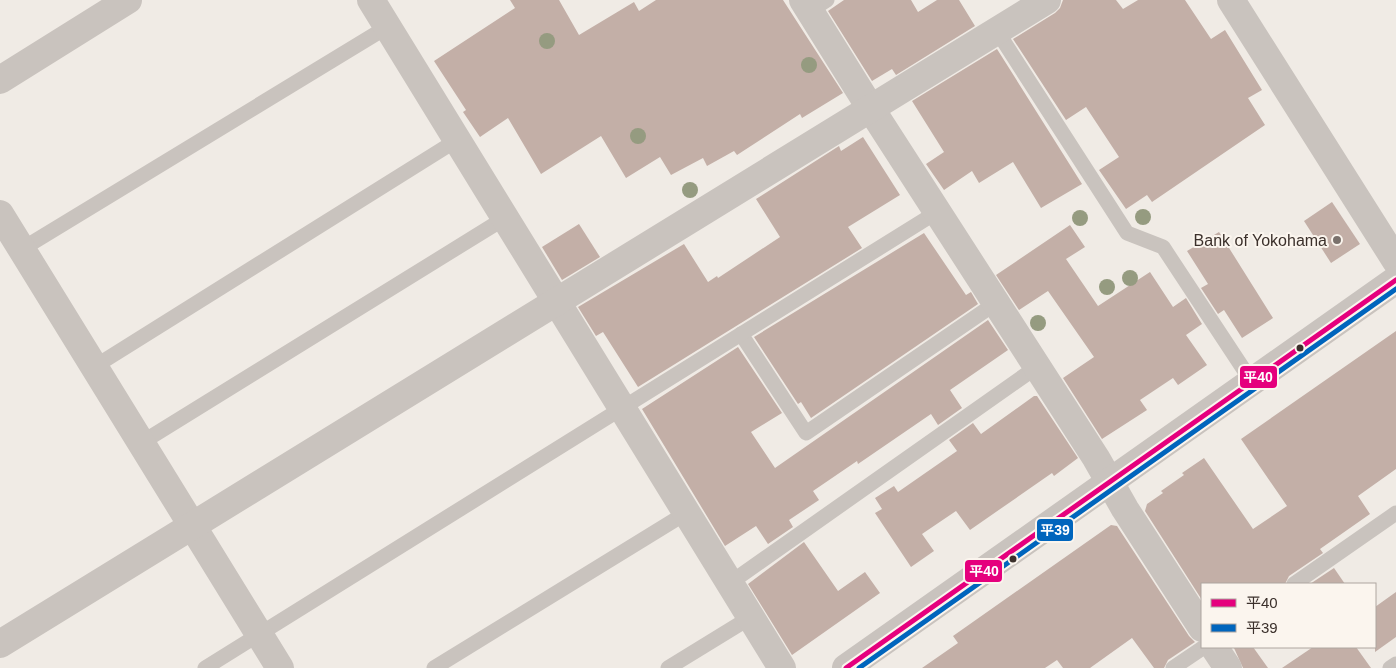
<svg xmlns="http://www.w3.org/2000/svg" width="1396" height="668" font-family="Helvetica,'Noto Sans JP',sans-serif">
	<rect width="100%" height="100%" fill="#f0ebe5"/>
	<g fill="#c3afa7">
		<path d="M510 0H559L579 35 634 2 639 11 656 0H783L843 93 802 118 800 114 737 155 734 151 707 166 703 158 671 175 660 157 626 178 601 136 541 174 508 118 480 137 463 112 466 110 434 61 515 8Z"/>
		<path d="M844 0H911L918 12 937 0H959L975 26 896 75 892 69 872 81 828 11Z"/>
		<path d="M1063 0H1116L1123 9 1138 0H1185L1211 39 1225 30 1262 90 1248 98 1265 125 1152 202 1147 195 1126 209 1099 170 1119 157 1086 107 1066 120 1013 39 1055 13 1060 8Z"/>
		<path d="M997 49 1082 184 1041 208 1013 162 979 183 972 171 944 190 926 164 944 152 912 101Z"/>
		<path d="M863 137 900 195 848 227 862 248 638 387 603 332 596 336 578 307 684 244 708 282 717 276 718 278 780 237 756 199 839 146 841 151Z"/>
		<path d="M1332 202 1360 244 1331 263 1304 221Z"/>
		<path d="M579 224 600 257 562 280 542 247Z"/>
		<path d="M1070 225 1085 247 1066 259 1098 306 1150 272 1173 307 1186 298 1202 324 1186 335 1207 365 1178 385 1173 378 1140 400 1147 410 1102 439 1063 378 1094 357 1048 291 1019 310 996 275Z"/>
		<path d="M1219 232 1273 318 1242 338 1224 310 1218 314 1201 288 1208 284 1187 251Z"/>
		<path d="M924 233 966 295 971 292 978 304 811 418 801 402 798 404 754 337Z"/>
		<path d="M988 320 1008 350 950 390 962 408 938 425 931 414 858 464 857 461 813 491 819 500 789 520 793 527 768 544 756 526 725 546 642 409 738 347 782 413 751 432 775 468Z"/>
		<path d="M1396 331V469L1358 496 1370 514 1320 549 1323 553 1289 576 1285 584H1202V600L1145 511 1147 504 1163 493 1161 491 1184 475 1182 473 1204 458 1253 529 1287 506 1241 439Z"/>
		<path d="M1034 396H1037L1078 458 1054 476 1052 473 970 530 956 511 922 534 934 551 911 567 875 513 882 509 875 498 894 486 898 492 957 451 949 440 973 423 981 434Z"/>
		<path d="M1111 525 1117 526 1189 636 1195 642 1168 660 1164 668H1154L1132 638 1090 668H1063L1057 660 1045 668H922L958 643 953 636Z"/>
		<path d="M804 542 838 591 865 572 880 593 792 655 748 584Z"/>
		<path d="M1334 568 1345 584H1310Z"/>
		<path d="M1396 592V637L1375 652V607Z"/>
		<path d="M1236 647H1253L1268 668H1243L1234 648Z"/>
		<path d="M1313 647H1356L1371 668H1282Z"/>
	</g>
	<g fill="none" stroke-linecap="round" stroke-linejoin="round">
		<g stroke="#c9c3be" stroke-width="15">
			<path d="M810 11 827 0"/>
			<path d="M997 31 1127 233 1163 247 1252 382"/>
			<path d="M22 249 387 27"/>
			<path d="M741 334 806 433 996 303"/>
			<path d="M94 367 457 140"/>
			<path d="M141 443 505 218"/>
			<path d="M730 583 1038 366"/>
			<path d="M1294 584 1396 513"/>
			<path d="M205 668 937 212"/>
			<path d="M434 668 686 513"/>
			<path d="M668 668 751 617"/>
			<path d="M1173 668 1204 647"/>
			<path d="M1390 668 1396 664"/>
		</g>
		<g stroke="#c9c3be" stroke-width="28">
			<path d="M371 0 782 668"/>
			<path d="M803 0 871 109 1096 458 1125 509 1202 628"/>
			<path d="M0 80 128 0"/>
			<path d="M0 214 280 668"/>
			<path d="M0 644 1047 0"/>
			<path d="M1214 647 1228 668"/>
		</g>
		<g stroke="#c9c3be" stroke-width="28">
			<path d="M1231 0 1396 261"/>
			<path d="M846 668 1396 280"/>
		</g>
		<defs>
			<path id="bus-1" d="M846 668 1396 280"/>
			<path id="bus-2" d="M859 668 1396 289"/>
		</defs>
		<use href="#bus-1" stroke="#fbf5ee" stroke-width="9"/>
		<use href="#bus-2" stroke="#fbf5ee" stroke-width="9"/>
		<use href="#bus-1" stroke="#e5007d" stroke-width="5"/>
		<use href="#bus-2" stroke="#0065bd" stroke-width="5"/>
	</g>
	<g fill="#959b80">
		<circle cx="547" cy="41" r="8"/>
		<circle cx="809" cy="65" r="8"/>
		<circle cx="638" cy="136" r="8"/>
		<circle cx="690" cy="190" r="8"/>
		<circle cx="1143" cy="217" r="8"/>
		<circle cx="1080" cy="218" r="8"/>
		<circle cx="1130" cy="278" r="8"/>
		<circle cx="1107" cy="287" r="8"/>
		<circle cx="1038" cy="323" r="8"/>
	</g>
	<circle fill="#7a716c" stroke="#fbf5ee" stroke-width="2" cx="1337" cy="240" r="5"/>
	<g fill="#3b302b" stroke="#fbf5ee" stroke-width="2">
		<circle cx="1300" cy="348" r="4.5"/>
		<circle cx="1013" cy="559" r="4.5"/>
	</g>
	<g text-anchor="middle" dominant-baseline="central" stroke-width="4" stroke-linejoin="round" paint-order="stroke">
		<g font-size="16" fill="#3b302b" stroke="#fbf5ee" text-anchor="end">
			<text x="1327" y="240">Bank of Yokohama</text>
		</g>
	</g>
	<g stroke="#fbf5ee" stroke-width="2">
		<rect x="1239" y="365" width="39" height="24" rx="5" fill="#e5007d"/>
		<rect x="1036" y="518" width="38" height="24" rx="5" fill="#0065bd"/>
		<rect x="964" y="559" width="39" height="24" rx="5" fill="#e5007d"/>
	</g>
	<g font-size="14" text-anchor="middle" font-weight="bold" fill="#fff">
		<text x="1258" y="382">平40</text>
		<text x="1055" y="535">平39</text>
		<text x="984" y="576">平40</text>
	</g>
	<rect x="1201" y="583" width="175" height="65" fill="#fbf5ee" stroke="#aea6a0"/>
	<rect x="1211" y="599" width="25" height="8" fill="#e5007d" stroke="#aea6a0"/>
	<text x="1246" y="608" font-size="15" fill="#3b302b">平40</text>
	<rect x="1211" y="624" width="25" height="8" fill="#0065bd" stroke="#aea6a0"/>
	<text x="1246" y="633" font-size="15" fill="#3b302b">平39</text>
</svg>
